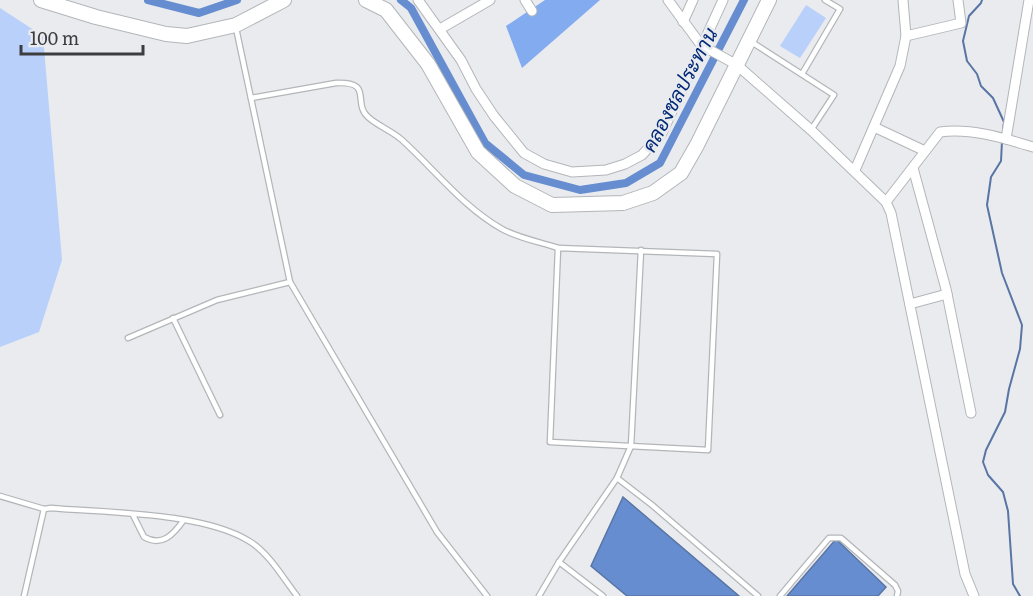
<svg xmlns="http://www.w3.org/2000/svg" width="1033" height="596" font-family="Literata,Sarabun,serif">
	<rect width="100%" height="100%" fill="#e9ebef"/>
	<g fill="#b8d0fa">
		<path d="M806 5 826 18 800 58 780 46Z"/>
		<path d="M0 8 43 36 62 260 39 332 0 347Z"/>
	</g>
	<path fill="#83abf0" d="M545 0H600L522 68 506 26Z"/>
	<g fill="#668dd0" stroke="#5975a4" stroke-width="1.5">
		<path d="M623 497 739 596H627L591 566Z"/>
		<path d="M836 539 886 587 878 596H787Z"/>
	</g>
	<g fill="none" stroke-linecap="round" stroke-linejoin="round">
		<g stroke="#5975a4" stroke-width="2">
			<path d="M982 0 981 3 969 16 963 41 967 61 977 74 981 86 993 98 1004 122 1003 130"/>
			<path d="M1002 141 1001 161 991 177 987 205 1002 273 1022 325 1020 349 1009 389 1005 412 986 450 983 462 988 475 1003 492 1008 511 1013 584 1020 596"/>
		</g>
		<g stroke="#668dd0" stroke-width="8">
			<path d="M148 0 199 13 237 0"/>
			<path d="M401 0 411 8 485 143 524 175 580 190 626 183 660 163 744 0"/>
		</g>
		<defs>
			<g id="lane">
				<path d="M236 28 290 282 437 532 487 596"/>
				<path d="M750 41 834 95 811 130"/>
				<path d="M802 74 840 9 825 0"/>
				<path d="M251 98 336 83C374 81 352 103 368 117 378 126 392 131 402 140 435 170 463 207 502 229 518 238 540 242 558 248"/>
				<path d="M558 248 717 254 708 450 550 442Z"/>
				<path d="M173 318 220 415"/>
				<path d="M128 338 217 300 290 282"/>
				<path d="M617 478 652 505 758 596"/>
				<path d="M0 496 44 509 51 508C107 513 201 512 249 541 269 553 283 578 297 596"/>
				<path d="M133 515 144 537C162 547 173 535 183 521"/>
				<path d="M559 562 603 596"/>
				<path d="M24 596 44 509"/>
				<path d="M539 596 559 562 617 478 631 446 641 250"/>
				<path d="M780 596 829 538H841L895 585 898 591 897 596"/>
			</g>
			<g id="street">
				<path d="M418 0 461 60 476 89 494 116 524 153 544 164 572 172 606 170 625 164 642 155 662 133 723 0"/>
				<path d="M525 0 532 11"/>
				<path d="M668 0 701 45 737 65 811 130 886 202 891 213 965 574 974 596"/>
				<path d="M683 22 693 0"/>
				<path d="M440 29 490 0"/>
				<path d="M906 36 961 23 958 0"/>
				<path d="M874 127 925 151"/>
				<path d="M1006 139 1029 0"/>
				<path d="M913 168 946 289 971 413"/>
				<path d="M855 170 900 66 906 36 903 0"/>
				<path d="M886 202 940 132C972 128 1003 138 1033 147"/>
				<path d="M910 304 947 294"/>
			</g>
			<g id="secondary">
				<path d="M41 0 96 17 166 34 187 36 236 25 284 0"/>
				<path d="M366 0 386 10 428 64 478 152 515 186 552 205 623 203 653 193 681 173 697 145 769 0"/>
			</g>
		</defs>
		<use href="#lane" stroke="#b3b6b9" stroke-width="7"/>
		<use href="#street" stroke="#b3b6b9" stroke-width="11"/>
		<use href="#secondary" stroke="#b3b6b9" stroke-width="16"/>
		<use href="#lane" stroke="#fff" stroke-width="4.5"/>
		<use href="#street" stroke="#fff" stroke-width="9"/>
		<use href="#secondary" stroke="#fff" stroke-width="14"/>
	</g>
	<g text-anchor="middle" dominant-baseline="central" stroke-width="5" stroke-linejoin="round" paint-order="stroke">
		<g font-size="20" font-style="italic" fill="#002977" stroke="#e9ebef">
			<text transform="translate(678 89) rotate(-62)">คลองชลประทาน</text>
		</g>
	</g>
	<path d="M21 45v9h122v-9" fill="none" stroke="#3c3d3e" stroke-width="3"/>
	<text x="30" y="45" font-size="18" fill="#3c3d3e" stroke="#e9ebef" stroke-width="4.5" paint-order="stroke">100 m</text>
</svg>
